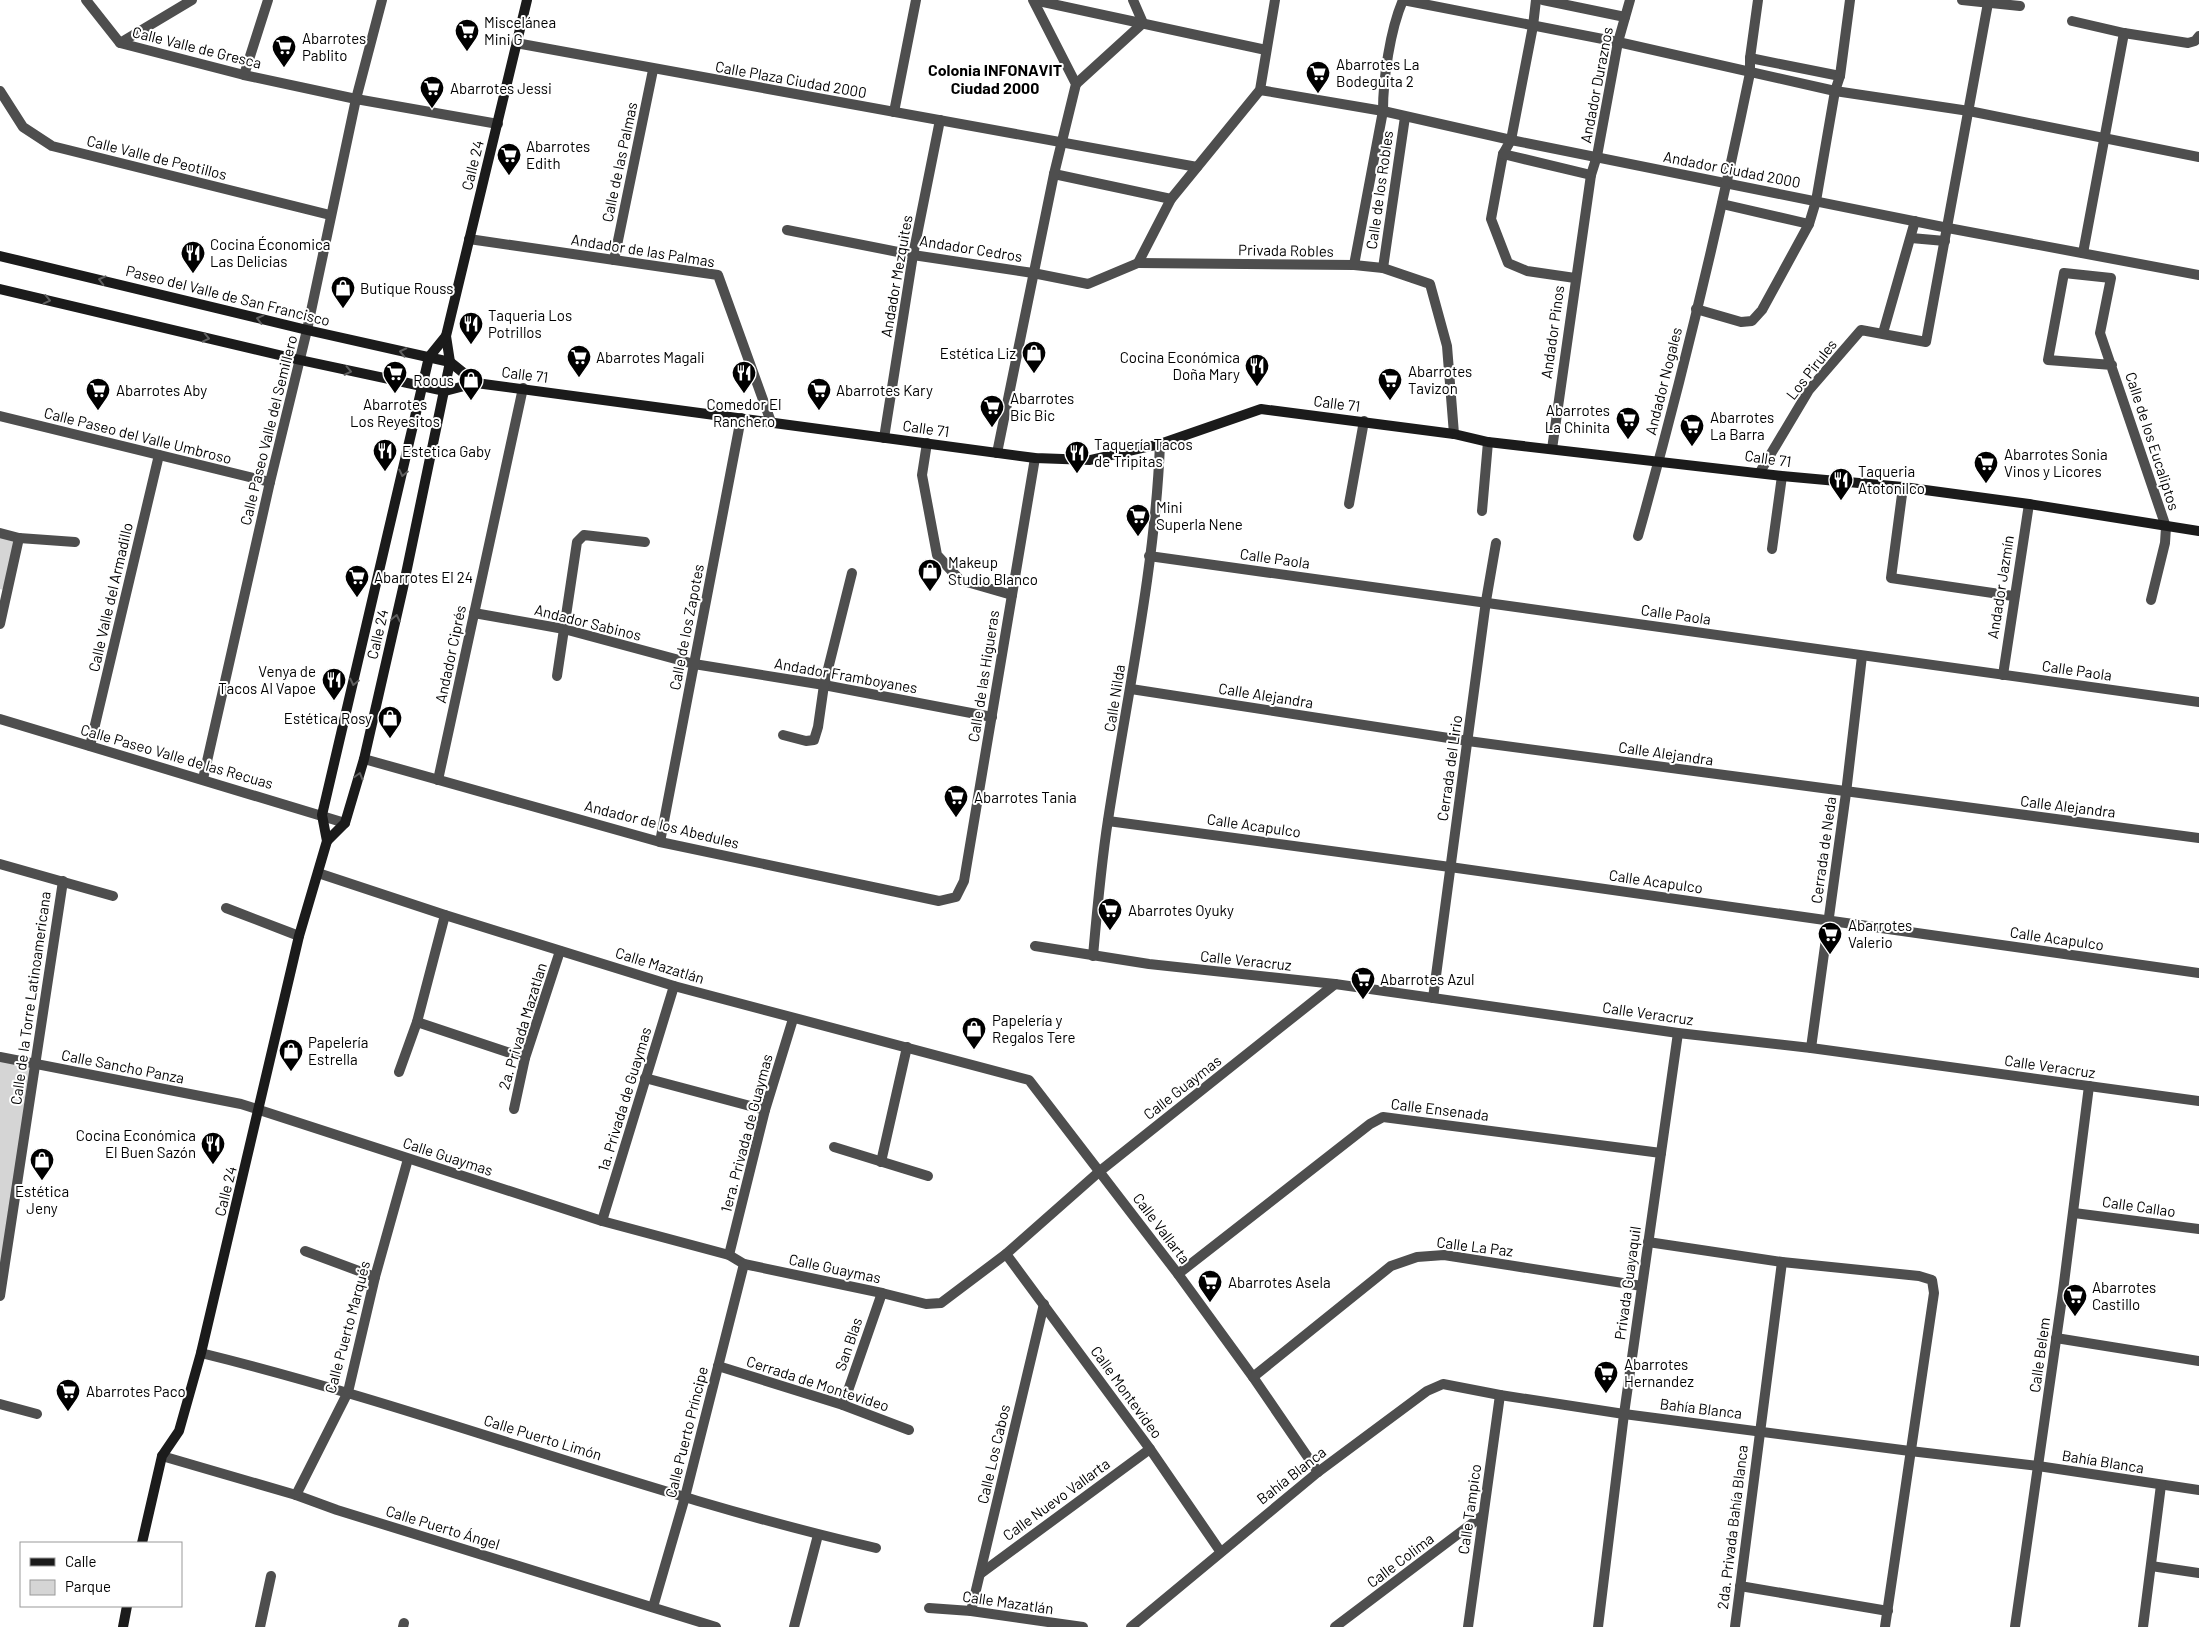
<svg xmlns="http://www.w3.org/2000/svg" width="2199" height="1627" font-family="Barlow,sans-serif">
	<rect width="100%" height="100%" fill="#fff"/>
	<g fill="#d5d5d5">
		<path d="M0 533 19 538 7 591 0 589Z"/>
		<path d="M0 1057 36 1065 0 1271Z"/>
	</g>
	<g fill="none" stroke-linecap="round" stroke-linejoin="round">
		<g stroke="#4e4e4e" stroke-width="10">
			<path d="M86 0 120 43 244 75 356 99 498 124"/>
			<path d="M1034 0 1266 50"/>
			<path d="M1403 0 1618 42 1835 91 1969 111 2199 157"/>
			<path d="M1536 0 1533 26 1511 140 1503 154 1491 219 1508 263 1527 271 1575 278"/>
			<path d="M1543 0 1625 17"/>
			<path d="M1962 0 2020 6"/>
			<path d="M2072 21 2124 33 2188 43 2195 41 2199 36"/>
			<path d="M120 43 192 0"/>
			<path d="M516 43 1197 167"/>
			<path d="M1750 58 1840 76"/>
			<path d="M244 75 268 0"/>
			<path d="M1076 84 1143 23 1133 0"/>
			<path d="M1260 90 1383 111 1511 140 1948 228 2199 275"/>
			<path d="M0 91 23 127 52 146 330 215"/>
			<path d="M894 112 916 0"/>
			<path d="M1503 154 1591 175"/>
			<path d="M1054 174 1171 199"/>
			<path d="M1722 204 1809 224"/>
			<path d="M787 230 913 255 1033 273 1088 284 1138 263 1171 199 1260 90 1275 0"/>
			<path d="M1911 238 1945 241"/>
			<path d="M469 239 718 275 771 422"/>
			<path d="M2083 253 2124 33"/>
			<path d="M614 260 653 70"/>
			<path d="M1138 263 1354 265 1383 268 1430 284 1447 346 1454 434"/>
			<path d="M1354 265 1383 111C1383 79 1390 30 1403 0"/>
			<path d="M1383 268 1405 117"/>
			<path d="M1696 309 1741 322 1752 321 1762 310 1809 224 1816 201 1835 91 1840 76 1850 0"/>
			<path d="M1883 333 1915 221"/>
			<path d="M2112 365 2048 360 2064 273 2111 278 2100 333 2166 527 2165 543 2151 600"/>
			<path d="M0 416 270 482"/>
			<path d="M884 438 913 255 940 120"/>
			<path d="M927 443 922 475 937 555 960 580 1012 595"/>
			<path d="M1552 449 1591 175 1597 156 1618 42 1630 0"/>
			<path d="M997 453 1054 174 1076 84 1033 0"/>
			<path d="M1760 472 1809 390 1861 330 1926 342 1988 3"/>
			<path d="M1903 487 1891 578 2013 596"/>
			<path d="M1349 504 1364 421"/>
			<path d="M1482 511 1488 442"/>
			<path d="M0 533 19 538 75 542"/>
			<path d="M1638 536C1681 383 1718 228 1750 73V58L1758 0"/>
			<path d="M1772 549 1782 476"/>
			<path d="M1149 556 2199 702"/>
			<path d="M474 613 564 629 694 664 824 685 992 717"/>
			<path d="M0 624 19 538"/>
			<path d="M2003 675 2029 504"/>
			<path d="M557 676 577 542 584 535 645 542"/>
			<path d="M1131 689 1468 741 2199 838"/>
			<path d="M0 719 345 823"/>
			<path d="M783 735 806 741 814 740 818 727 824 685 852 573"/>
			<path d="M90 746 159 455"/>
			<path d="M364 759 660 842 939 901 956 897 964 881 1035 458"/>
			<path d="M203 779 270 482 307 330 356 99 382 0"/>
			<path d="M438 780 523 388"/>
			<path d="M1108 821 1450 867 2199 973"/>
			<path d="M660 842 741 418"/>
			<path d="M0 864 113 896"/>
			<path d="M318 873 445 915 674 986 1029 1080 1178 1274 1253 1377 1318 1472"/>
			<path d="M226 908 299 936"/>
			<path d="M1035 946 1149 964 1335 984 1678 1033 1811 1048 2199 1101"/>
			<path d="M1093 956C1097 911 1101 865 1108 820 1127 695 1155 570 1160 444"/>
			<path d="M1433 998 1486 601 1496 543"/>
			<path d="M417 1022 525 1058"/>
			<path d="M1811 1048 1846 793 1862 656"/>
			<path d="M0 1057 241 1104 602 1221 729 1255 744 1264 882 1293 926 1304 941 1303 1006 1254 1100 1171 1335 984"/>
			<path d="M399 1072 417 1022 445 915"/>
			<path d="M645 1078 765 1110"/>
			<path d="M514 1109 525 1058 560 951"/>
			<path d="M834 1147 928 1176"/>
			<path d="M881 1162 907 1047"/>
			<path d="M2074 1213 2199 1229"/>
			<path d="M602 1221 674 986"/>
			<path d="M1648 1242 1782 1262 1919 1276 1932 1280 1934 1293 1885 1627"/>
			<path d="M305 1251 375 1277"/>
			<path d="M1006 1254 1150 1449 1220 1551"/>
			<path d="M729 1255 765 1110 793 1019"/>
			<path d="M1178 1274 1370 1124 1383 1117 1661 1153"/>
			<path d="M0 1296 63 881"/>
			<path d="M2056 1338 2199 1361"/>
			<path d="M201 1353C429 1409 648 1496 876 1548"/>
			<path d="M718 1366 843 1405 909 1430"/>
			<path d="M1253 1377 1391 1266 1417 1257 1444 1255 1642 1286"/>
			<path d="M0 1404 37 1414"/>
			<path d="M843 1405 882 1293"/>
			<path d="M162 1456 296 1495 337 1510 716 1627"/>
			<path d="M296 1495 348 1392 375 1277 408 1159"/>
			<path d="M2151 1566 2199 1573"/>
			<path d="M980 1574 1150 1449"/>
			<path d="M1740 1586 1888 1611"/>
			<path d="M653 1607 685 1497 744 1264"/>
			<path d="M929 1608 971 1611 1083 1627"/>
			<path d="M971 1611 1044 1304"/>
			<path d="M260 1627 271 1576"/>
			<path d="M403 1627 404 1623"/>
			<path d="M794 1627 818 1535"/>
			<path d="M1131 1627 1318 1472 1427 1391 1443 1384 1500 1395 1624 1414 1910 1451 2038 1466 2199 1490"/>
			<path d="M1335 1627 1482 1516"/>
			<path d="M1468 1627 1500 1395"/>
			<path d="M1598 1627 1624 1414 1678 1033"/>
			<path d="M1735 1627 1782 1262"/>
			<path d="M2015 1627 2063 1291 2089 1086"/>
			<path d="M2143 1627 2161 1485"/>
		</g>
		<g stroke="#1b1b1b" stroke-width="10">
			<path d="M0 256 307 330 450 362 476 383"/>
			<path d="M0 289 300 360 445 391 476 383 1035 458 1090 460 1160 444 1261 409 1454 434 1488 442 1782 476 1903 487 2029 504 2199 531"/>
			<path d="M327 841 345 823 364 759 403 588 450 362 446 336 527 0"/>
			<path d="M142 1543 162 1456 179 1431 201 1353 299 936 327 841 322 815 429 357 446 336"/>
			<path d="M123 1627 127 1606"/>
		</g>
	</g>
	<defs><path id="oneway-chevron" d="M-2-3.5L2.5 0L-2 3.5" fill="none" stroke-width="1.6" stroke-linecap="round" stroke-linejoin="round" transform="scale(1.25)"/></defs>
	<g stroke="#5f5f5f">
		<use href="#oneway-chevron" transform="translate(102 280) rotate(-166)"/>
		<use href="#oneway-chevron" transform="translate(47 300) rotate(13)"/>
		<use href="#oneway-chevron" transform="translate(260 319) rotate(-166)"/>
		<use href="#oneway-chevron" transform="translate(206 338) rotate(13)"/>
		<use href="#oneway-chevron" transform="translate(403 352) rotate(-168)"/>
		<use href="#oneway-chevron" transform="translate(348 371) rotate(12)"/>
		<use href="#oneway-chevron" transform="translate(403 473) rotate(103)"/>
		<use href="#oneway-chevron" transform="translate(396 618) rotate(-77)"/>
		<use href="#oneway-chevron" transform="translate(354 682) rotate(103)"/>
		<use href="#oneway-chevron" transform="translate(359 776) rotate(-74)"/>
	</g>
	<defs>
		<symbol id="supermarket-pin" viewBox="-11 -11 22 30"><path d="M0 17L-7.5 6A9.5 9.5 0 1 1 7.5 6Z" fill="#000" stroke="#fff"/><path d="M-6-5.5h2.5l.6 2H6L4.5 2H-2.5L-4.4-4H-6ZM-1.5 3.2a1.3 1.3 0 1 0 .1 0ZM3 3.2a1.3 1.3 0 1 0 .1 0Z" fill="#fff"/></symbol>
		<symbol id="restaurant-pin" viewBox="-11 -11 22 30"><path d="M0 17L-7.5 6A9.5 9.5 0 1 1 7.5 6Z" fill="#000" stroke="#fff"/><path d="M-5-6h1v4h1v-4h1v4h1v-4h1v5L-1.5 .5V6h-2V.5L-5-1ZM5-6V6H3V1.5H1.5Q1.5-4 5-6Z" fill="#fff"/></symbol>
		<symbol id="shop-pin" viewBox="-11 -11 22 30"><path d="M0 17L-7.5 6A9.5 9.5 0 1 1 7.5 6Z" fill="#000" stroke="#fff"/><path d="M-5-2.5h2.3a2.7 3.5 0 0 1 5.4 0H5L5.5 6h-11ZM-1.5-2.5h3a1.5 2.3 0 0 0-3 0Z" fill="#fff"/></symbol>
	</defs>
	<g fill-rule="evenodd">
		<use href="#supermarket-pin" x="453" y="17" width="28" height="38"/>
		<use href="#supermarket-pin" x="270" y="33" width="28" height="38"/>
		<use href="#supermarket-pin" x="1304" y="59" width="28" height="38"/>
		<use href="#supermarket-pin" x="418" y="74" width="28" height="38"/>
		<use href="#supermarket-pin" x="495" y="141" width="28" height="38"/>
		<use href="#restaurant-pin" x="179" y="239" width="28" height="38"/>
		<use href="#shop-pin" x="329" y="274" width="28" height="38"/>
		<use href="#restaurant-pin" x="457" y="310" width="28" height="38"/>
		<use href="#shop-pin" x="1020" y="339" width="28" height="38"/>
		<use href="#supermarket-pin" x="565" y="343" width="28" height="38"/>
		<use href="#restaurant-pin" x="1243" y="352" width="28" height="38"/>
		<use href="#supermarket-pin" x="381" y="359" width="28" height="38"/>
		<use href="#restaurant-pin" x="730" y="359" width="28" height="38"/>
		<use href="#shop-pin" x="457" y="366" width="28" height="38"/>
		<use href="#supermarket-pin" x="1376" y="366" width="28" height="38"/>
		<use href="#supermarket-pin" x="84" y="376" width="28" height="38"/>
		<use href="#supermarket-pin" x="805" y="376" width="28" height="38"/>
		<use href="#supermarket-pin" x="978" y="393" width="28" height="38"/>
		<use href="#supermarket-pin" x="1614" y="405" width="28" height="38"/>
		<use href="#supermarket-pin" x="1678" y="412" width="28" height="38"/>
		<use href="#restaurant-pin" x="371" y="437" width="28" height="38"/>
		<use href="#restaurant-pin" x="1063" y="439" width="28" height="38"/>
		<use href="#supermarket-pin" x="1972" y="449" width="28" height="38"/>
		<use href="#restaurant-pin" x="1827" y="466" width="28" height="38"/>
		<use href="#supermarket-pin" x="1124" y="502" width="28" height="38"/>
		<use href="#shop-pin" x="916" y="557" width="28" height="38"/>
		<use href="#supermarket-pin" x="343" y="563" width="28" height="38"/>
		<use href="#restaurant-pin" x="320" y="666" width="28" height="38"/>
		<use href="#shop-pin" x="376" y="704" width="28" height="38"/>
		<use href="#supermarket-pin" x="942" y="783" width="28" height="38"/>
		<use href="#supermarket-pin" x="1096" y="896" width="28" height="38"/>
		<use href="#supermarket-pin" x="1816" y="920" width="28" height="38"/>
		<use href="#supermarket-pin" x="1349" y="965" width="28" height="38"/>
		<use href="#shop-pin" x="960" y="1015" width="28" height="38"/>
		<use href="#shop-pin" x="277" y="1037" width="28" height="38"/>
		<use href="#restaurant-pin" x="199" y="1130" width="28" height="38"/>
		<use href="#shop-pin" x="28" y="1146" width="28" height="38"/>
		<use href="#supermarket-pin" x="1196" y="1268" width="28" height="38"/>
		<use href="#supermarket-pin" x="2061" y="1282" width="28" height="38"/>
		<use href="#supermarket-pin" x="1592" y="1359" width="28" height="38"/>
		<use href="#supermarket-pin" x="54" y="1377" width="28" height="38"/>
	</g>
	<g text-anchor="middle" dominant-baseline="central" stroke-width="4" stroke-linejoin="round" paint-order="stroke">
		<g font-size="15" fill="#000" stroke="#fff" text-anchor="start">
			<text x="484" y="22">Miscelánea<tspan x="484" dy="17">Mini G</tspan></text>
			<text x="302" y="38">Abarrotes<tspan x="302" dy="17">Pablito</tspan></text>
			<text x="1336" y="64">Abarrotes La<tspan x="1336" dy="17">Bodeguita 2</tspan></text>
			<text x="450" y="88">Abarrotes Jessi</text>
			<text x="526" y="146">Abarrotes<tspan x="526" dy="17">Edith</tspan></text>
			<text x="210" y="244">Cocina Économica<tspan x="210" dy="17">Las Delicias</tspan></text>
			<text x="360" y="288">Butique Rouss</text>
			<text x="488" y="315">Taqueria Los<tspan x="488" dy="17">Potrillos</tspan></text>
			<text x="1016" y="353" text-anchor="end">Estética Liz</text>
			<text x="596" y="357">Abarrotes Magali</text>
			<text x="1240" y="357" text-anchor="end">Cocina Económica<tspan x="1240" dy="17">Doña Mary</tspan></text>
			<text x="1408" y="371">Abarrotes<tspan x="1408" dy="17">Tavizon</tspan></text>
			<text x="454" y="380" text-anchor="end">Roous</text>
			<text x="116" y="390">Abarrotes Aby</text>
			<text x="836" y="390">Abarrotes Kary</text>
			<text x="1010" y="398">Abarrotes<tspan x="1010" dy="17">Bic Bic</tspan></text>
			<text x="395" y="404" text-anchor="middle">Abarrotes<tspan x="395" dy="17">Los Reyesitos</tspan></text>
			<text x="744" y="404" text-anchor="middle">Comedor El<tspan x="744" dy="17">Ranchero</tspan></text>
			<text x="1610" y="410" text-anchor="end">Abarrotes<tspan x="1610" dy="17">La Chinita</tspan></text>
			<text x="1710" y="417">Abarrotes<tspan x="1710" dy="17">La Barra</tspan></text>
			<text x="1094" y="444">Taquería Tacos<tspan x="1094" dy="17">de Tripitas</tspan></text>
			<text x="402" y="451">Estetica Gaby</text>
			<text x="2004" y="454">Abarrotes Sonia<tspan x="2004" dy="17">Vinos y Licores</tspan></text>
			<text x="1858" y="471">Taqueria<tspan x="1858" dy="17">Atotonilco</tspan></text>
			<text x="1156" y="507">Mini<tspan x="1156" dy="17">Superla Nene</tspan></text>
			<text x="948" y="562">Makeup<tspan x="948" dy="17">Studio Blanco</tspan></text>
			<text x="374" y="577">Abarrotes El 24</text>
			<text x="316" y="671" text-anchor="end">Venya de<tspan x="316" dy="17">Tacos Al Vapoe</tspan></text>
			<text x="372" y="718" text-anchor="end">Estética Rosy</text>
			<text x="974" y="797">Abarrotes Tania</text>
			<text x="1128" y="910">Abarrotes Oyuky</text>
			<text x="1848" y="925">Abarrotes<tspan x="1848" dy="17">Valerio</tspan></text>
			<text x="1380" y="979">Abarrotes Azul</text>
			<text x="992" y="1020">Papelería y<tspan x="992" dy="17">Regalos Tere</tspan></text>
			<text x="308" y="1042">Papelería<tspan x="308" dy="17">Estrella</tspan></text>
			<text x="196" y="1135" text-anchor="end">Cocina Económica<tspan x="196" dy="17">El Buen Sazón</tspan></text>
			<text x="42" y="1191" text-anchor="middle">Estética<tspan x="42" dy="17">Jeny</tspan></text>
			<text x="1228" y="1282">Abarrotes Asela</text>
			<text x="2092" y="1287">Abarrotes<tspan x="2092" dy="17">Castillo</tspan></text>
			<text x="1624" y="1364">Abarrotes<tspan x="1624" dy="17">Hernandez</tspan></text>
			<text x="86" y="1391">Abarrotes Paco</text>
		</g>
		<g font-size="15" fill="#000" stroke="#fff">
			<text transform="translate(197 47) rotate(14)">Calle Valle de Gresca</text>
			<text transform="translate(791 79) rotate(10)">Calle Plaza Ciudad 2000</text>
			<text transform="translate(1596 85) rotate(-79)">Andador Duraznos</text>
			<text transform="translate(157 157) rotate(14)">Calle Valle de Peotillos</text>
			<text transform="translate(619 162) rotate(-78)">Calle de las Palmas</text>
			<text transform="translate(472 165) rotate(-76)">Calle 24</text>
			<text transform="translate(1732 169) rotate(11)">Andador Ciudad 2000</text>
			<text transform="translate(1379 190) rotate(-82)">Calle de los Robles</text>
			<text transform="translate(971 248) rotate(9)">Andador Cedros</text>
			<text transform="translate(643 250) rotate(9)">Andador de las Palmas</text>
			<text transform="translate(1286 250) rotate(1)">Privada Robles</text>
			<text transform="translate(896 276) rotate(-80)">Andador Mezquites</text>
			<text transform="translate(228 295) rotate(14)">Paseo del Valle de San Francisco</text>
			<text transform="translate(1552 332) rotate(-82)">Andador Pinos</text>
			<text transform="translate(1811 369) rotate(-52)">Los Pirules</text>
			<text transform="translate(525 374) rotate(7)">Calle 71</text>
			<text transform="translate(1663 381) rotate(-76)">Andador Nogales</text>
			<text transform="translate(1337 403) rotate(7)">Calle 71</text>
			<text transform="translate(926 428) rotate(8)">Calle 71</text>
			<text transform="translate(268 430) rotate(-76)">Calle Paseo Valle del Semillero</text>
			<text transform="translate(138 435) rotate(14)">Calle Paseo del Valle Umbroso</text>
			<text transform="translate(2153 441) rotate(72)">Calle de los Eucaliptos</text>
			<text transform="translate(1768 458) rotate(8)">Calle 71</text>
			<text transform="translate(1275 558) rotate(8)">Calle Paola</text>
			<text transform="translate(2000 587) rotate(-81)">Andador Jazmín</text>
			<text transform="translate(110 597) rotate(-77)">Calle Valle del Armadillo</text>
			<text transform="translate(1676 614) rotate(8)">Calle Paola</text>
			<text transform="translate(588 622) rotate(14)">Andador Sabinos</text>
			<text transform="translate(686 627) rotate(-79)">Calle de los Zapotes</text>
			<text transform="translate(377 634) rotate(-77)">Calle 24</text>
			<text transform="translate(450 654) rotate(-78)">Andador Ciprés</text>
			<text transform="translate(2077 670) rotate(8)">Calle Paola</text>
			<text transform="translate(846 675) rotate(10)">Andador Framboyanes</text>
			<text transform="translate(983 676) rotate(-81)">Calle de las Higueras</text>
			<text transform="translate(1266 695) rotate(9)">Calle Alejandra</text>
			<text transform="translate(1114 698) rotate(-81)">Calle Nilda</text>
			<text transform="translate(1666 753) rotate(8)">Calle Alejandra</text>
			<text transform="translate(177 756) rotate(16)">Calle Paseo Valle de las Recuas</text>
			<text transform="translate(1449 768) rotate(-82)">Cerrada del Lirio</text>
			<text transform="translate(2068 806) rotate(7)">Calle Alejandra</text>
			<text transform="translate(662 824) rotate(14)">Andador de los Abedules</text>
			<text transform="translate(1254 825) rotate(8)">Calle Acapulco</text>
			<text transform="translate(1823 850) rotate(-82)">Cerrada de Neda</text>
			<text transform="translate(1656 881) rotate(8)">Calle Acapulco</text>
			<text transform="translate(2057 938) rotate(8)">Calle Acapulco</text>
			<text transform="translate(1246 960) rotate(6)">Calle Veracruz</text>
			<text transform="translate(660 965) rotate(17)">Calle Mazatlán</text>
			<text transform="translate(30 998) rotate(-82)">Calle de la Torre Latinoamericana</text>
			<text transform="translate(1648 1013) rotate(8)">Calle Veracruz</text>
			<text transform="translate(522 1026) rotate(-73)">2a. Privada Mazatlan</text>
			<text transform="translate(123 1066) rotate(11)">Calle Sancho Panza</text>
			<text transform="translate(2050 1066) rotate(8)">Calle Veracruz</text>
			<text transform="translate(1182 1087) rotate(-38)">Calle Guaymas</text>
			<text transform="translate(624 1099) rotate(-73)">1a. Privada de Guaymas</text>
			<text transform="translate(1440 1109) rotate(7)">Calle Ensenada</text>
			<text transform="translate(746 1133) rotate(-75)">1era. Privada de Guaymas</text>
			<text transform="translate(448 1156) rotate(18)">Calle Guaymas</text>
			<text transform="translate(225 1191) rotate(-76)">Calle 24</text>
			<text transform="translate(2139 1206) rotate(8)">Calle Callao</text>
			<text transform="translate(1162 1228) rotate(53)">Calle Vallarta</text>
			<text transform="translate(1475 1246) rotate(7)">Calle La Paz</text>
			<text transform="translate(835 1268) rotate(12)">Calle Guaymas</text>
			<text transform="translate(1627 1283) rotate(-82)">Privada Guayaquil</text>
			<text transform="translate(347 1327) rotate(-75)">Calle Puerto Marqués</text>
			<text transform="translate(848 1344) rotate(-71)">San Blas</text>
			<text transform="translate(2039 1355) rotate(-82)">Calle Belem</text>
			<text transform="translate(818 1383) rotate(18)">Cerrada de Montevideo</text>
			<text transform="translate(1127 1392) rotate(54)">Calle Montevideo</text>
			<text transform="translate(1701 1408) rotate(7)">Bahía Blanca</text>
			<text transform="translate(686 1432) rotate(-76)">Calle Puerto Príncipe</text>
			<text transform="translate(543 1437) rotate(17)">Calle Puerto Limón</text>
			<text transform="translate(993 1454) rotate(-77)">Calle Los Cabos</text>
			<text transform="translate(2103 1461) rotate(9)">Bahía Blanca</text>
			<text transform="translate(1291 1475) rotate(-38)">Bahía Blanca</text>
			<text transform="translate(1056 1499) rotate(-36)">Calle Nuevo Vallarta</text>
			<text transform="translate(1469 1509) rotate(-82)">Calle Tampico</text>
			<text transform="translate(443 1527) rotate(17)">Calle Puerto Ángel</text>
			<text transform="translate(1732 1527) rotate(-83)">2da. Privada Bahía Blanca</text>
			<text transform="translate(1400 1560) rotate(-37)">Calle Colima</text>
			<text transform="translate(1008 1602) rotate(8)">Calle Mazatlán</text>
		</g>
		<g font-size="16" font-weight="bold" fill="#000" stroke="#fff">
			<text x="995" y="69">Colonia INFONAVIT<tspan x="995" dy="18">Ciudad 2000</tspan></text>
		</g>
	</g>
	<rect x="20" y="1542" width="162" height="65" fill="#ffffff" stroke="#999999"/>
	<rect x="30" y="1558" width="25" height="8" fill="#1b1b1b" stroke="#999999"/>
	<text x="65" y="1567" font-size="15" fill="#000000">Calle</text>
	<rect x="30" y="1580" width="25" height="15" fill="#d5d5d5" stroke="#999999"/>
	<text x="65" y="1592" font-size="15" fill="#000000">Parque</text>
</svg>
